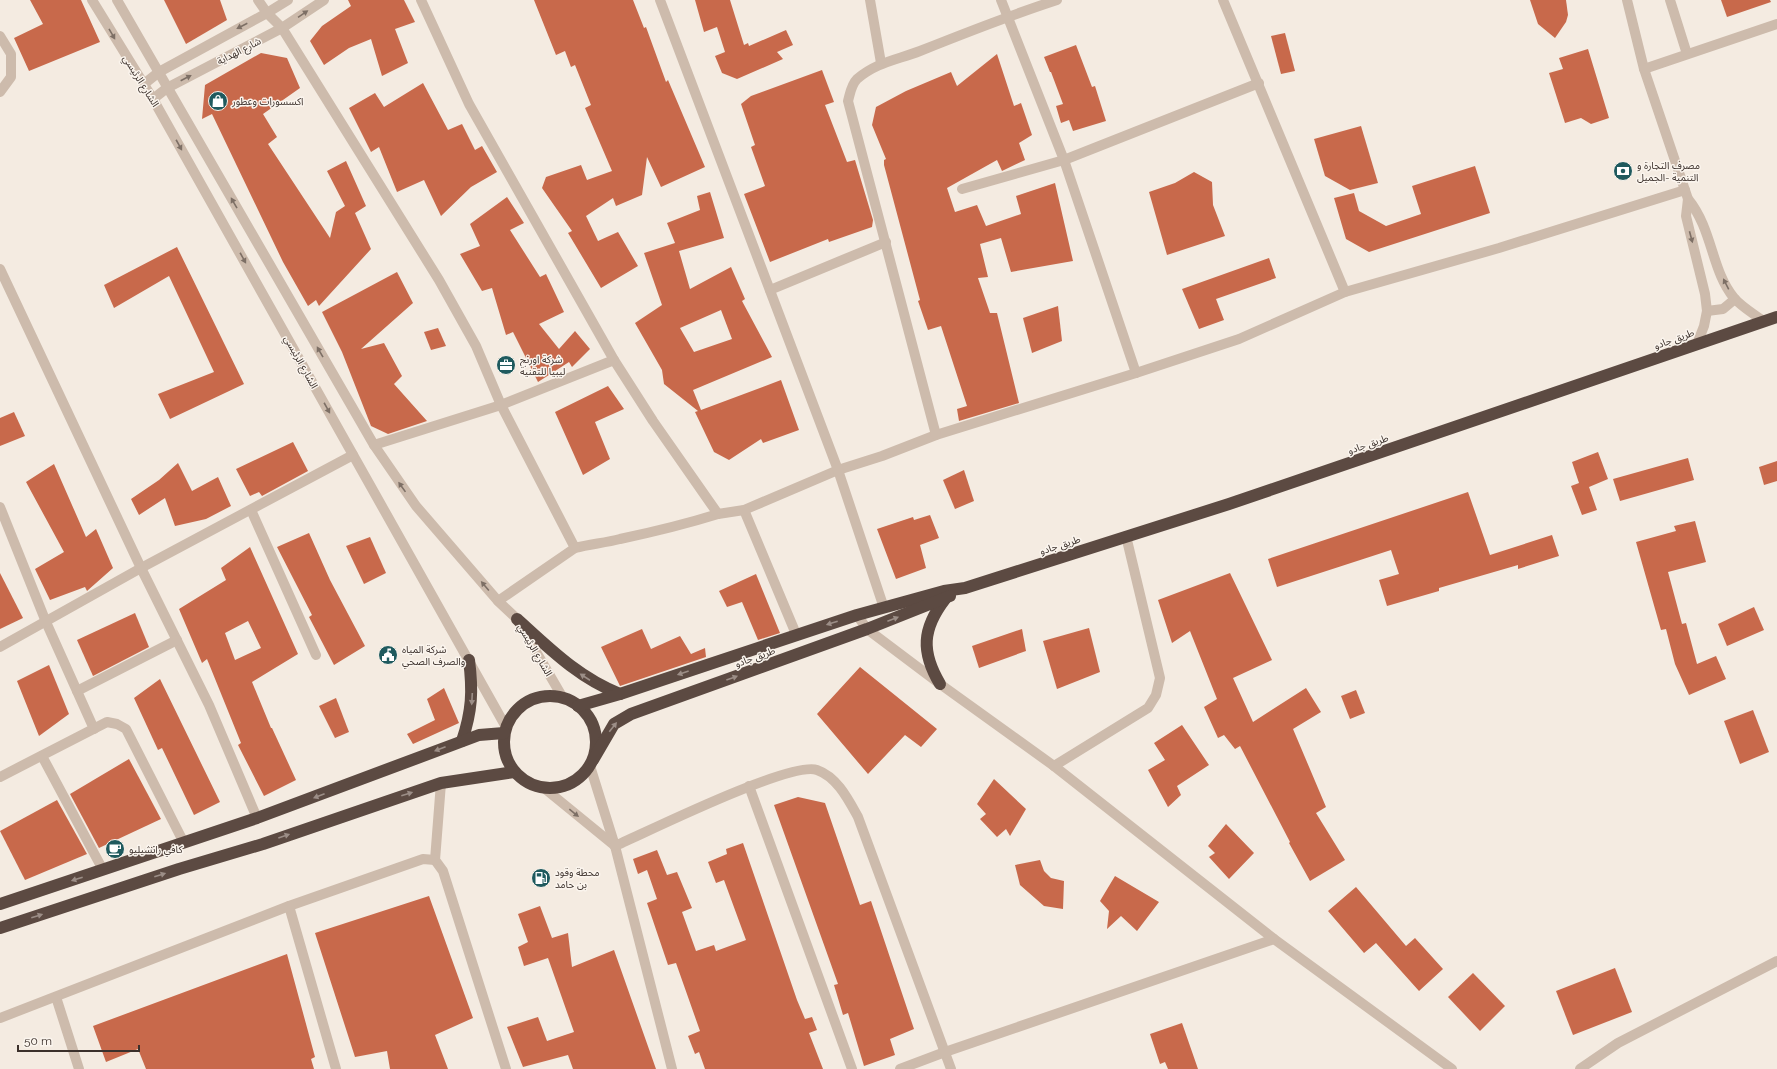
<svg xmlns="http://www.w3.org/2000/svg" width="1777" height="1069" font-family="Raleway,'Noto Sans Arabic',sans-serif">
	<rect width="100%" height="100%" fill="#f4ebe1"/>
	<g fill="#c8694b" fill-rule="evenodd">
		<path d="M30 0H81L100 42 29 71 14 38 43 24Z"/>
		<path d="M164 0H220L227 20 186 44Z"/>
		<path d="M348 0H404L415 22 395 29 408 63 382 76 371 39 349 48 324 65 310 41 322 26 351 6Z"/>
		<path d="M534 0H633L644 28 646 27 666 82 668 80 705 167 661 187 647 157 642 195 616 206 613 198 586 216 598 241 618 232 638 266 601 288 568 233 572 231 542 188 546 177 581 165 587 180 612 171 585 108 591 105 575 65 571 67 565 51 556 55Z"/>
		<path d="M695 0H730L744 45 748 43 749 46 786 30 793 45 777 52 783 59 737 79 722 73 715 56 725 52 717 27 704 32Z"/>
		<path d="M1530 0H1566L1568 15 1566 22 1555 38 1538 24Z"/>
		<path d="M1721 0H1770L1771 2 1727 17Z"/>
		<path d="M1285 33 1295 71 1281 74 1271 36Z"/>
		<path d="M1076 45 1092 87 1095 86 1106 121 1073 131 1069 120 1061 123 1056 106 1063 104 1051 72H1050L1044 57Z"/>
		<path d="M1588 49 1609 118 1591 124 1581 118 1565 123 1549 73 1563 69 1559 58Z"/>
		<path d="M261 53 287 58 300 88 263 114 277 137 268 144 330 238 336 212 345 206 327 171 346 161 366 206 355 213 371 249 319 306 316 300 308 306 283 262 212 114 202 119 205 85Z"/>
		<path d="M997 54 1014 106 1021 103 1032 135 1019 143 1025 160 1002 171 997 160 947 188 955 212 977 205 986 226 1021 214 1016 196 1055 183 1073 261 1011 272 1001 238 980 244 988 277 978 278 990 313H997L1019 403 959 421 957 409 967 406 941 326 928 330 918 301 920 300 884 165V160L886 159 872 125 876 107 906 91 951 72 957 86Z"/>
		<path d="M822 70 834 102 825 105 847 162 855 160 873 220 872 227 829 242 828 239 770 262 744 194 765 186 751 147 755 145 741 104 751 96Z"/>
		<path d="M423 83 448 130 462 124 475 150 482 146 497 172 471 187 441 216 424 180 397 192 379 147 371 152 349 108 375 93 384 107Z"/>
		<path d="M1361 126 1378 183 1350 190 1325 176 1314 139Z"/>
		<path d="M1475 166 1490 213 1369 252 1346 239 1334 198 1354 193 1359 211 1386 226 1421 214 1412 186Z"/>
		<path d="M1194 172 1212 182 1213 205 1225 236 1167 255 1149 192 1175 183Z"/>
		<path d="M710 192 724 238 679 251 690 289 731 267 745 299 742 301 772 357 693 390 701 410 781 380 799 430 763 443 761 439 729 460 714 452 695 412 698 411 664 384 662 370 635 323 662 305 644 253 675 243 667 223 700 210 697 196ZM721 310 732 339 694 352 680 328Z"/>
		<path d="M507 197 524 223 510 230 540 277 546 274 564 312 539 324 559 349 575 331 590 349 572 367 569 362 538 382 513 332 506 335 492 288 482 291 460 254 480 246 470 224Z"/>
		<path d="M177 247 244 384 170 419 158 394 214 372 169 276 114 308 104 285Z"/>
		<path d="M1269 258 1276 278 1216 299 1224 320 1199 329 1182 289Z"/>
		<path d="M397 272 413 303 361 349 384 343 402 376 394 384 427 421 388 434 371 426 342 352 322 312Z"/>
		<path d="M1058 306 1062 341 1032 353 1023 318Z"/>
		<path d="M438 328 446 346 431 350 424 332Z"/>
		<path d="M608 386 624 409 595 422 610 459 583 475 555 412Z"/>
		<path d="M14 412 25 436 0 446V418Z"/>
		<path d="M293 442 308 471 262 496 259 492 250 496 236 469Z"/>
		<path d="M1598 452 1608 479 1589 487 1597 510 1582 515 1571 486 1579 483 1572 462Z"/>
		<path d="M1688 458 1694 480 1620 501 1613 479Z"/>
		<path d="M1777 461V481L1764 485 1759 467Z"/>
		<path d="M178 463 192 491 218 477 231 506 206 519 175 526 165 498 139 515 131 499 159 480Z"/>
		<path d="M54 464 86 537 96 529 113 568 87 591 85 587 50 600 35 569 64 552 26 482Z"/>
		<path d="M964 470 974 501 955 509 943 480Z"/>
		<path d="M1468 492 1490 555 1552 535 1559 556 1518 569V565L1439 588V591L1387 606 1379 580 1399 574 1391 550 1277 587 1268 559Z"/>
		<path d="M930 515 939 538 920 545 926 568 896 579 877 529 913 517 914 520Z"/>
		<path d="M1695 521 1706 562 1668 572 1682 624 1686 623 1697 664 1716 656 1726 679 1689 695 1675 664 1666 629 1661 630 1636 542 1676 531 1674 526Z"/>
		<path d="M309 533 330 580 365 646 334 665 309 617 312 615 277 547Z"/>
		<path d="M370 537 386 573 364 584 346 546Z"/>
		<path d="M250 547 298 654 252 682 271 728H272L296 780 264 796 238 745 241 743 207 659 202 663 179 609 226 580 221 568ZM248 621 261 648 235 660 225 633Z"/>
		<path d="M0 573 23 618 0 629Z"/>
		<path d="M1230 573 1272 660 1233 678 1253 722 1306 688 1321 712 1293 729 1326 807 1316 813 1345 860 1310 881 1289 843 1290 842 1240 746 1235 749 1224 735 1218 738 1204 707 1217 699 1190 631 1172 643 1158 600Z"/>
		<path d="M756 574 780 633 758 640 742 602 727 607 719 591Z"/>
		<path d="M1754 607 1764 630 1727 646 1718 624Z"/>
		<path d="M135 613 149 647 93 676 77 640Z"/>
		<path d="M1089 628 1100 672 1057 689 1043 641Z"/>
		<path d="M642 629 651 649 680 636 691 654 705 648 706 657 620 686 601 647Z"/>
		<path d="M1022 629 1026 651 979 668 972 646Z"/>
		<path d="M49 665 69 714 39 736 17 681Z"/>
		<path d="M860 667 937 729 921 747 905 735 868 774 817 714Z"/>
		<path d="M160 679 220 802 194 815 162 748 158 750 134 698Z"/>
		<path d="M444 688 459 723 413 744 407 734 435 720 427 699Z"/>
		<path d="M1356 690 1365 713 1350 719 1341 696Z"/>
		<path d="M336 698 349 732 335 738 319 706Z"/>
		<path d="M1753 710 1769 752 1740 764 1724 721Z"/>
		<path d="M1182 725 1209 765 1177 786 1181 795 1168 807 1148 770 1165 760 1154 743Z"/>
		<path d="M129 759 161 819 99 848 70 794Z"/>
		<path d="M994 779 1026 809 1010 836 1006 829 997 837 980 819 986 814 977 804Z"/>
		<path d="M798 797 825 803 860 905 871 901 914 1029 890 1039 895 1055 864 1066 848 1013 843 1015 834 985 838 984 774 805Z"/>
		<path d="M57 800 87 854 25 880 0 831Z"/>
		<path d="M1226 824 1254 853 1229 879 1209 857 1215 853 1208 846Z"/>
		<path d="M743 843 797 1000 805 1019 812 1017 817 1030 809 1033 823 1069H705L699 1052 695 1054 688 1036 700 1031 676 963 668 965 647 903 657 899 647 870 638 874 633 859 657 850 667 875 677 872 692 908 682 912 696 951 714 945 716 951 746 940 724 880 716 883 708 862 727 854 726 849Z"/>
		<path d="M1040 860 1044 871 1051 878 1064 881 1063 909 1044 906 1020 885 1015 865Z"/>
		<path d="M1115 876 1159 902 1137 931 1121 916 1107 929 1109 911 1100 901Z"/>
		<path d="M1356 887 1406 946 1415 938 1443 969 1419 991 1376 943 1364 953 1328 911Z"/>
		<path d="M429 896 473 1018 435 1035 448 1069H390L387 1051 355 1057 315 933Z"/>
		<path d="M540 906 552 938 568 933 572 967 614 950 656 1069H573L568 1055 523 1067 507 1027 538 1017 547 1041 574 1032 548 958 524 966 518 947 528 942 518 914Z"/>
		<path d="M287 954 315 1057 311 1059 314 1069H146L138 1049 106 1062 93 1026Z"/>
		<path d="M1615 968 1632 1012 1573 1035 1556 991Z"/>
		<path d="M1473 973 1505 1006 1480 1031 1448 997Z"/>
		<path d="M1182 1023 1198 1069H1168L1165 1062 1160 1064 1150 1034Z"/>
	</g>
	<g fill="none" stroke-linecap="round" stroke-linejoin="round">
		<g stroke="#cdbbac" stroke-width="10">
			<path d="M92 0 153 99 506 727"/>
			<path d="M117 0 374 445 416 506 498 601 517 619 563 698"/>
			<path d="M258 0 267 13 282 28 439 280 476 346 501 405 575 548C590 544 605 543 620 539 653 532 686 524 718 514"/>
			<path d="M421 0 469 104 614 360 653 421 718 514 744 510 838 470 882 456 936 435 1136 373 1239 339 1345 292 1499 248 1685 190"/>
			<path d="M660 0 838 470 884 608"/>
			<path d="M870 0 881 63"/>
			<path d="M1001 0 1064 160 1136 373"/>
			<path d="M1223 0 1345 292"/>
			<path d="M1627 0 1644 69 1688 199C1713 230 1711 270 1734 298 1742 307 1754 314 1763 321"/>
			<path d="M1670 0 1687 54"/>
			<path d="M0 36 11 54V77L0 92"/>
			<path d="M1644 69 1777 24"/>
			<path d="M144 84 159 72 267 13 288 0"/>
			<path d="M153 99 167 88 282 28 324 0"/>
			<path d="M962 189 1064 160 1259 83"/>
			<path d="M1688 199 1686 216 1705 294 1707 311 1704 326 1697 344"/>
			<path d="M0 269 141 568 209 705 257 818"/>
			<path d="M770 290 886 242"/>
			<path d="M1707 311 1723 309 1735 299"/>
			<path d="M936 435 848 101C850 94 851 85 857 79 877 62 897 60 920 51 965 33 1011 15 1057 0"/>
			<path d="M374 445 501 405 614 360"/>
			<path d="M0 507 46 622 94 729"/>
			<path d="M251 510 316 655"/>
			<path d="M744 510 796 634"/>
			<path d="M498 601 575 548"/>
			<path d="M857 615 867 629 940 684 1054 766 1274 939 1452 1069"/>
			<path d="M0 647 141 568 353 455"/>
			<path d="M77 691 177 640"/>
			<path d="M42 756 103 870"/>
			<path d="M590 766 615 846 672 1069"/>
			<path d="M1054 766 1148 708 1156 695 1160 678 1126 536"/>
			<path d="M0 777 107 722 117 724 126 729 184 843"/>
			<path d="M441 783 435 860 443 871 506 1069"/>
			<path d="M749 786 852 1069"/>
			<path d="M544 788 615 846"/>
			<path d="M615 846C647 832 790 761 817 770 837 777 848 799 858 817L951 1069"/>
			<path d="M289 906 336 1069"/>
			<path d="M56 997 79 1069"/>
			<path d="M0 1018 289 906 423 859 435 860"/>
			<path d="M900 1069 945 1052 1274 939"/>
			<path d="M1580 1069 1618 1043 1777 961"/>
		</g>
		<g stroke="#5c4a42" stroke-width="12">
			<path d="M517 619C550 649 579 678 620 694"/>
			<path d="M940 684C921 652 922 629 945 599"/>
			<circle cx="550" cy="742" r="46"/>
			<path d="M578 706 620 694 857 615 944 591 965 588 1229 504 1777 317"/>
			<path d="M462 741C472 711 473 691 469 660"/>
			<path d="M593 760 614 724 631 714 867 629 950 596"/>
			<path d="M0 904 257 818 479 735 504 733"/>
			<path d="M0 928 179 869 263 844 441 783 514 772"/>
		</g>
	</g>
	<defs><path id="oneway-solid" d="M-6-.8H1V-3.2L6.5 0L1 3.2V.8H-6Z"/></defs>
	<g fill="#7d6f65">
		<use href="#oneway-solid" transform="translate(303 14) rotate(-34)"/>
		<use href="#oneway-solid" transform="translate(242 26) rotate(153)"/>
		<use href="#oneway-solid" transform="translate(112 34) rotate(60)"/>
		<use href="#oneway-solid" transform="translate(186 78) rotate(-27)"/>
		<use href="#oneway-solid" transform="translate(179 145) rotate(61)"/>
		<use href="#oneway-solid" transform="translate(234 203) rotate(-120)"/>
		<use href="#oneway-solid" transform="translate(1691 237) rotate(75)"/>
		<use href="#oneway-solid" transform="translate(243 258) rotate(61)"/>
		<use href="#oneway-solid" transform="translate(1726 284) rotate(-117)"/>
		<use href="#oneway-solid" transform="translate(320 352) rotate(-120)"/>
		<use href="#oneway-solid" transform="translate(327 408) rotate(61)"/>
		<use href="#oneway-solid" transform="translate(402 487) rotate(-125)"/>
		<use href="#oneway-solid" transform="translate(485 586) rotate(-130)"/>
		<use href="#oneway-solid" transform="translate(574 813) rotate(39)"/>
	</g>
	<g fill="#9c8e87">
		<use href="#oneway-solid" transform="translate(893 619) rotate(-21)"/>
		<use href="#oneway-solid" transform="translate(832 623) rotate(162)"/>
		<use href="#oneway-solid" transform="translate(683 673) rotate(161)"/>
		<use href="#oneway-solid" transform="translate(585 677) rotate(-147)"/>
		<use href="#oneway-solid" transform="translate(732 678) rotate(-20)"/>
		<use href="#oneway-solid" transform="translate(472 699) rotate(93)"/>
		<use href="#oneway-solid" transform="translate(613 727) rotate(-52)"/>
		<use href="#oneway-solid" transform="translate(440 749) rotate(159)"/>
		<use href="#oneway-solid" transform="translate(407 794) rotate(-18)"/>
		<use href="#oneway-solid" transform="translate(319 796) rotate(159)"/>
		<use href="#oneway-solid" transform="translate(284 836) rotate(-19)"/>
		<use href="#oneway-solid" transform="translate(160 875) rotate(-18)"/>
		<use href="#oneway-solid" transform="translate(77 879) rotate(162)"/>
		<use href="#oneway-solid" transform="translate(37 916) rotate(-18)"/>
	</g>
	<defs>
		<symbol id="shop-disc" viewBox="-11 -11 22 22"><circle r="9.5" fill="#1f5a5e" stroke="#fbf5ee"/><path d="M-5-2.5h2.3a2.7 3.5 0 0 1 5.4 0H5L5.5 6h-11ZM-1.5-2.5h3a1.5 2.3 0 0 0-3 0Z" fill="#fff"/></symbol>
		<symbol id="bank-disc" viewBox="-11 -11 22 22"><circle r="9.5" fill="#1f5a5e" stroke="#fbf5ee"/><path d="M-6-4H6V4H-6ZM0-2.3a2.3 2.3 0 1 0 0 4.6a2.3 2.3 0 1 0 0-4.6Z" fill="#fff"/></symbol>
		<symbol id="office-disc" viewBox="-11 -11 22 22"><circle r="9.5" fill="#1f5a5e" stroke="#fbf5ee"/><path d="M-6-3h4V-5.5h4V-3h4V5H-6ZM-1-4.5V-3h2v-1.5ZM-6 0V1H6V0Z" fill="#fff"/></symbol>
		<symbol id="civic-disc" viewBox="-11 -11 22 22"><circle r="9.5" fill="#1f5a5e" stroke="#fbf5ee"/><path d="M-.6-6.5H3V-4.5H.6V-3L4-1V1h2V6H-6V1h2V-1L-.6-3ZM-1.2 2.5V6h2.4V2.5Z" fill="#fff"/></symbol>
		<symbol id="cafe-disc" viewBox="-11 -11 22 22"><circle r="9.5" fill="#1f5a5e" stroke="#fbf5ee"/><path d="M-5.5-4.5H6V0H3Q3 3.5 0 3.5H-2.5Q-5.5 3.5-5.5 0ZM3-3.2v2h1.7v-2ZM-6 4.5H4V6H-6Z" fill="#fff"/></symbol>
		<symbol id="fuel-disc" viewBox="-11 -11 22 22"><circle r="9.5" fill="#1f5a5e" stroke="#fbf5ee"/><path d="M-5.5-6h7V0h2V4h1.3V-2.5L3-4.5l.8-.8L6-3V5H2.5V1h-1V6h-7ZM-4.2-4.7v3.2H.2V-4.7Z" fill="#fff"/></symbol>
	</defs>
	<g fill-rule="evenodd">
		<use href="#shop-disc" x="207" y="90" width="22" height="22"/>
		<use href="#bank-disc" x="1612" y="160" width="22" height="22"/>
		<use href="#office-disc" x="495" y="354" width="22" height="22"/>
		<use href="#civic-disc" x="377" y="644" width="22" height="22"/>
		<use href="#cafe-disc" x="104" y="838" width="22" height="22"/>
		<use href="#fuel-disc" x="530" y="867" width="22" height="22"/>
	</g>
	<g text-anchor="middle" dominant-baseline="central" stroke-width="3" stroke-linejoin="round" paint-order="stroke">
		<g font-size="10" fill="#3b302b" stroke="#fbf5ee">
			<text transform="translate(239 51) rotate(-27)">شارع الهداية</text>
			<text transform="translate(141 81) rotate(58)">الشارع الرئيسي</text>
			<text transform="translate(1674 339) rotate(-20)">طريق جادو</text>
			<text transform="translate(301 362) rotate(61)">الشارع الرئيسي</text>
			<text transform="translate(1368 444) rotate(-19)">طريق جادو</text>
			<text transform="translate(1060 545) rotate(-18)">طريق جادو</text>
			<text transform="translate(535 650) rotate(60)">الشارع الرئيسي</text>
			<text transform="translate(755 657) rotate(-20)">طريق جادو</text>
		</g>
		<g font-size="10" fill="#3b302b" stroke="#fbf5ee" text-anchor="start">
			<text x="232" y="101">اكسسورات وعطور</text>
			<text x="1637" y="165">مصرف التجارة و<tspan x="1637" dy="12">التنمية -الجميل</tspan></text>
			<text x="520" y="359">شركة اورنج<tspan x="520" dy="12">ليبيا للتقنية</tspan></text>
			<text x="402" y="649">شركة المياه<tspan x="402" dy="12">والصرف الصحي</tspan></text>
			<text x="129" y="849">كافي رانشيليو</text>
			<text x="555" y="872">محطة وقود<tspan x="555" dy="12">بن حامد</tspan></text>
		</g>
	</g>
	<path d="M18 1045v6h121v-6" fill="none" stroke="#3b302b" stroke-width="2"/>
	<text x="24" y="1045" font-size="12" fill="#3b302b" stroke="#fbf5ee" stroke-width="3" paint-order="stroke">50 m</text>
</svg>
